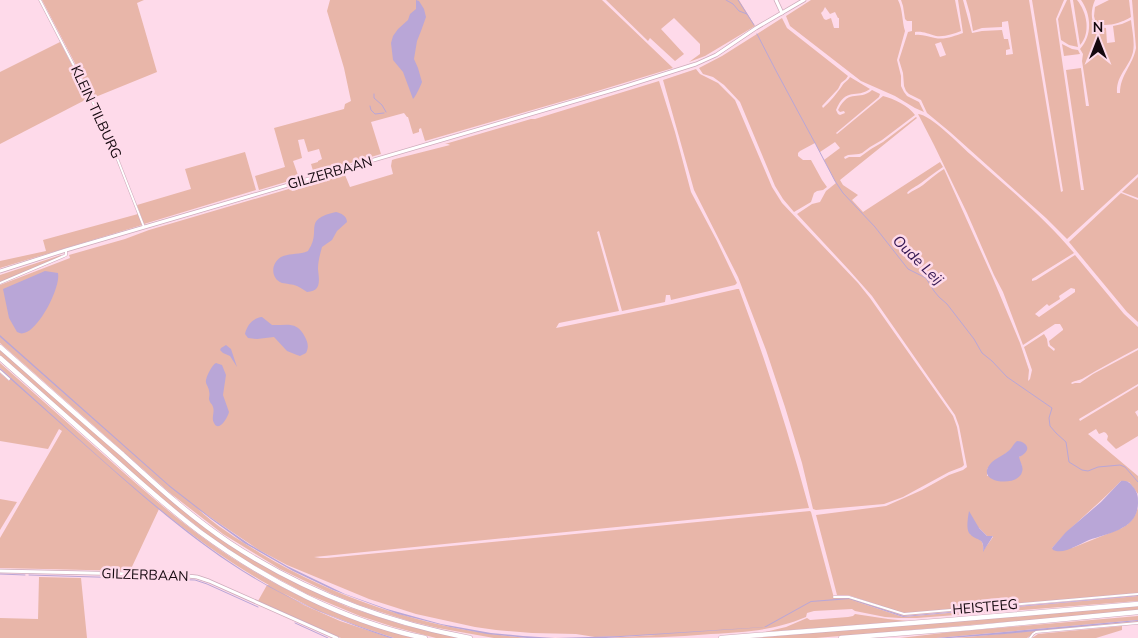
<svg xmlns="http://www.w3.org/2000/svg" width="1138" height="638" font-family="'Nunito Sans',sans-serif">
	<rect width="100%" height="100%" fill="#fedaea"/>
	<g fill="#e8b6a9" fill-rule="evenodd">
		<path d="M42 0H144L137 3 157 72 93 98Z"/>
		<path d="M330 0H602L673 68 581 96 425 141 421 128 419 129V132L413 134 408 117H407L404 113 371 122 381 154 314 174 311 164 318 162V161L322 159 319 149 308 152 304 139 298 140 302 158 293 161 299 178 259 190 255 176 285 167 274 128 344 109 345 104 351 101 344 68 327 11Z"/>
		<path d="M606 0H739L755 26 705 56 689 62 700 54V44L674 18 661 29 684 54 675 61 650 38 648 41Z"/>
		<path d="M811 0H898C903 10 902 22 905 31L897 60 901 76V86L904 92 907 96 919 102 924 112 915 108 895 96 861 81 790 26 786 16ZM825 7 830 14 835 12 838 18H839V28H834L831 18 826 20 824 19 821 13 823 11Z"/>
		<path d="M901 0H955L961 31C953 34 945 37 936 36 928 34 923 31 915 32V35C923 34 928 37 935 38 945 40 954 36 963 33L958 0H963L972 33 982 31 1002 30 1004 39H1008L1010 49 1006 50V55L1013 54 1008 21 1002 22V27L982 28 973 31 970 14 966 0H1029L1061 192 1063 191 1032 0H1064L1056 19 1081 190H1084L1066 70 1081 68 1086 106H1089L1082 61 1083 54 1080 49C1093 35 1091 14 1081 0H1095C1091 9 1090 20 1096 27L1106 28 1107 43 1115 42 1113 26 1122 24 1131 20C1132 30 1135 42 1133 52 1129 68 1116 75 1117 93H1120C1120 75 1133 65 1136 48L1132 0H1138V174L1067 239 1046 218 950 132 927 113 921 100 909 94 906 91 904 86 903 73 899 60 908 32 912 31V21H907L905 19 903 6ZM941 42 946 55 940 57 935 44Z"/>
		<path d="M1067 0H1070L1078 47 1069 45 1061 40 1058 19Z"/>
		<path d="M1073 0H1077C1087 12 1091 33 1080 45Z"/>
		<path d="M1109 0H1129L1131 17C1121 23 1108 27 1096 24L1094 16 1095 7Z"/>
		<path d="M782 18 787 28 848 76 846 79 841 83 838 89 822 106 823 108C830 102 837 93 842 86 844 82 848 81 850 77L870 89C857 99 846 86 836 110L838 114 840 115 845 113 844 111 840 112 838 110C850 87 859 102 872 90L880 94 879 97 836 133 837 134 883 96C894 99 908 105 915 115L882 140 870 147 862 153 859 154 848 155 844 157 845 159 849 157H860L871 149 883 142 916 117 917 118 840 180 843 185 858 195 852 200 863 212 940 162 943 167C935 172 928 178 921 183 916 187 911 188 907 193L908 194C913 190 918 189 923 185 930 179 936 174 944 169L992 276 1020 343 1029 370 1028 381 1030 379 1032 370 1024 347 1044 334 1047 339 1048 346 1054 351 1055 349 1050 345 1049 341 1063 330V329L1060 324H1055L1023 345 1003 292 994 275 967 213 934 145 918 114C931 115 959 144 970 154 1006 186 1043 216 1074 253L1032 279V281L1036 280 1075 255 1124 314 1138 327V348C1119 358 1100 368 1082 379 1078 381 1075 380 1071 383L1072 384 1075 383H1080L1093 374 1138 350V384L1079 419 1080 421 1138 386V410L1135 412 1138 417V436L1118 448 1116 449 1107 440 1108 436 1106 433 1104 432 1099 434 1096 429 1088 434 1138 476V494L1129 482 1121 481C1099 504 1073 524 1052 548H1072L1122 528C1131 523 1134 518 1138 508V593L903 613 848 595H837L816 515 886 506 922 490 949 475 963 470 967 467 959 426 955 415 872 296 849 270 797 214 812 204 820 202 826 191 836 183 824 160 840 148 835 142 820 152 815 143 800 151 798 153V156L803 160H811L822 180 827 187 823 190 817 191 814 193 811 202 794 212 783 199 775 186 740 102 724 85 713 77 703 74 699 68 722 56ZM1071 288 1075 289V292L1039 317 1035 314 1047 304 1049 306 1060 299 1059 296ZM1010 450 1023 454 1019 457V460L1022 466 987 476V469ZM979 528 987 536H993V537L983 551C984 539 980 540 970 534Z"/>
		<path d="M60 42 89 98 0 144V72Z"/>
		<path d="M1062 44 1072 49 1078 50 1080 54 1064 56Z"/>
		<path d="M696 69 700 74 718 83 735 100 772 187 782 203 858 283 870 298 953 416 957 427 964 465 962 467 949 472 903 497 884 504 816 510 813 509 802 463 785 407 766 350 738 277 694 190 663 80Z"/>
		<path d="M659 81 675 132 691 192 717 241 737 283 735 285 671 300 670 295H666L665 302 622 311 599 231 597 232 619 311 559 323 556 328 672 304 737 289H739C766 361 789 434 809 508L314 557 320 558H327L810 511 811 512 834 598 850 597 904 615 1138 594 904 616 849 599 903 617 1138 596V601L917 618H899L885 617 855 611 852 609 814 611 807 613 806 617C772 631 746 632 711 634 676 637 641 638 606 638L656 635 595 637 576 634 532 633 496 630 475 627 416 614 369 599 287 565 259 550 198 509C216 526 239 540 260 553 342 602 433 630 527 638H494L438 628 409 621 359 605 332 594 280 569 223 534 170 493 0 343V285L70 258 69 255 125 239 149 230 292 188V191L345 175 350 187 393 174 391 166 392 160 395 159 450 145 448 144H445L531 119H535Z"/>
		<path d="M245 152 256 190 144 224 137 205 191 189 185 169Z"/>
		<path d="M1138 177V198L1122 192Z"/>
		<path d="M1121 193 1138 200V322L1127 312 1069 242Z"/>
		<path d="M138 214 142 225 0 268V261L46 251 43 240Z"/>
		<path d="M61 255V257L0 282V275Z"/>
		<path d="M0 349 167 497 253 559 304 587 348 607 403 625 459 638H436L394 627 360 616 307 594 273 576 248 562 212 538 162 499 0 356Z"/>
		<path d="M0 363C35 394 70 425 105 456 152 498 200 540 255 572 305 602 358 623 413 638H394L358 626 316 610 283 593 304 605 340 621 391 638H341L258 601 267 585H269C230 563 194 537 159 509L130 571 0 568V538L62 431 59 429 48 449 0 441V373L9 381 11 378 0 368Z"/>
		<path d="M0 499 17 502 0 530Z"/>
		<path d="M39 577 81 578 87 638H0V618L38 619Z"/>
		<path d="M1138 606V611L816 638H752Z"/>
		<path d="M855 614 888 619 908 621 765 632 786 627 807 618 810 620 848 617 853 616Z"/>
		<path d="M1138 616V620L936 638H900L951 632Z"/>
		<path d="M1138 621V623L1035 632 1027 638H956Z"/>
		<path d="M1122 626V630L1096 638H1032L1038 634Z"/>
	</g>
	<g fill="#b9a6d7">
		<path d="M416 0 419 1 424 9 426 17 421 31 417 41 414 59 418 68 422 82C421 85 415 98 413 99L403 72 393 60 391 43 393 36 398 29 408 20 410 14 416 9Z"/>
		<path d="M336 212C341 213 347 216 347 222L337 231 332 240 322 247C320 254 318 262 318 269 319 280 322 291 307 292 304 290 301 288 297 286 292 284 287 284 282 283 270 278 271 263 281 257 289 253 299 255 308 251 323 230 301 220 336 212Z"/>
		<path d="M45 271 58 273C61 287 39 330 24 333 21 334 20 333 17 332L9 318 3 289Z"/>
		<path d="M262 317 272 325C285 326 297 320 305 337 308 343 309 347 306 353L300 356 297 355 287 351 274 337 257 339 248 338 245 334C247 325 253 318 262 317Z"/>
		<path d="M0 335 169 485 210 517 249 544 287 566 345 594 387 609 441 624 491 633 523 636 555 638 621 636 764 627 811 601 849 598 904 616 1131 596 1138 595V596L903 617 849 599 838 600 811 602 766 627 606 638H527L487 634 450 627 398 614 333 590 293 571 244 543 211 519 171 488 0 337Z"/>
		<path d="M226 345 231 349 237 367 230 356 223 353 220 350 221 348Z"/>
		<path d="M216 363 222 365 226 375 223 395 229 412C228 417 219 433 214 423 211 418 215 412 213 407 212 403 210 404 209 399 209 397 210 394 209 391 209 387 205 384 206 380 207 375 212 365 216 363Z"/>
		<path d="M0 368C33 398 66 427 99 457 155 506 212 555 278 591 315 611 354 625 394 638H390C338 621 288 600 242 571 193 540 149 502 105 463 70 432 35 401 0 370Z"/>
		<path d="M1017 441C1024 441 1031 447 1025 453 1023 455 1021 456 1019 457 1020 462 1024 467 1022 472 1018 488 973 483 991 463 996 458 1002 456 1007 452 1012 449 1013 444 1017 441Z"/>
		<path d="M1121 481C1128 480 1130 483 1134 488 1138 494 1138 496 1138 503 1138 529 1109 533 1089 540 1079 544 1064 555 1053 550L1052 548 1066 532 1101 502Z"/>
		<path d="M969 511 979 528 987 536H993L983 552C985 536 976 542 969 533 966 528 968 517 969 511Z"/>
		<path d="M1138 620V621L1005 634 950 638H936Z"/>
	</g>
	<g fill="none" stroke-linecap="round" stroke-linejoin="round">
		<g stroke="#b9a6d7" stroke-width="1">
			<path d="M726 0 733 4 739 11 747 14 754 25"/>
			<path d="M738 0 747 14"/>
			<path d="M757 34C782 84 810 132 835 181L843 193 875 227 908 269 926 278 934 291 939 297 947 304 974 339 982 353 992 361 1007 377 1052 408 1049 418 1050 426 1056 433 1066 442 1069 462 1082 470 1088 471 1098 467 1120 465 1125 467 1138 482"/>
			<path d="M374 94V98L382 105 386 112"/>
			<path d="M370 106 371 110 375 114 384 113"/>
			<path d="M0 574 25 575"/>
			<path d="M29 575 195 580 207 584 258 607"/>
			<path d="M295 623 328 638"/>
		</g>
		<defs>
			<g id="street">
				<path d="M40 0 103 122 144 227"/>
				<path d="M0 283 64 256 66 255V250"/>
				<path d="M0 371 9 379"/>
				<path d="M834 597H849L904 614 1138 594"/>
				<path d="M1030 638 1033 634 1036 632 1138 623"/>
			</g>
			<g id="secondary">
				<path d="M776 0 782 13"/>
				<path d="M0 271 66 250 623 87 696 64 716 55 756 28 804 0"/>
				<path d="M0 571 178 575 197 577 209 581 337 638"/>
			</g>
			<g id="highway">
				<path d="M0 347C41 383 81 419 122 454 156 485 191 517 230 543 303 591 384 622 470 638"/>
				<path d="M0 358C35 389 70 420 105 451 136 479 167 507 200 532 265 580 345 622 425 638"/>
				<path d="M721 638 950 620 1138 604"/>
				<path d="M841 638 969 628 1138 612"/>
			</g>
		</defs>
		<use href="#street" stroke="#ceabbb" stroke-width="3"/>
		<use href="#secondary" stroke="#ceabbb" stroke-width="4.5"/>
		<use href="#highway" stroke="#ceabbb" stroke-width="5.5"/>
		<use href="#street" stroke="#fff" stroke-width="2"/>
		<use href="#secondary" stroke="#fff" stroke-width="3"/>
		<use href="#highway" stroke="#fff" stroke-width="4.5"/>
	</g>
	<g text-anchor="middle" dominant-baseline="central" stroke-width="5" stroke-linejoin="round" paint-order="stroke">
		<g font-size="14" fill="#15090f" stroke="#fedaea">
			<text transform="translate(96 112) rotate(65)">KLEIN TILBURG</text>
			<text transform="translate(330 173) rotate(-16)">GILZERBAAN</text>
			<text transform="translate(145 575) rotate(2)">GILZERBAAN</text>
			<text transform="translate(985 607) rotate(-5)">HEISTEEG</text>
		</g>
		<g font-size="15" font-style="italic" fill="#351853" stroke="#fedaea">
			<text transform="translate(918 260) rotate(44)">Oude Leij</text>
		</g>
	</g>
	<g transform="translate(1098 40)" stroke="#fedaea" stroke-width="4" paint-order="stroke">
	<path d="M0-4L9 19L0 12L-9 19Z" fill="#15090f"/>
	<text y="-8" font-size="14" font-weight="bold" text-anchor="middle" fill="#15090f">N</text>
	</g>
</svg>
